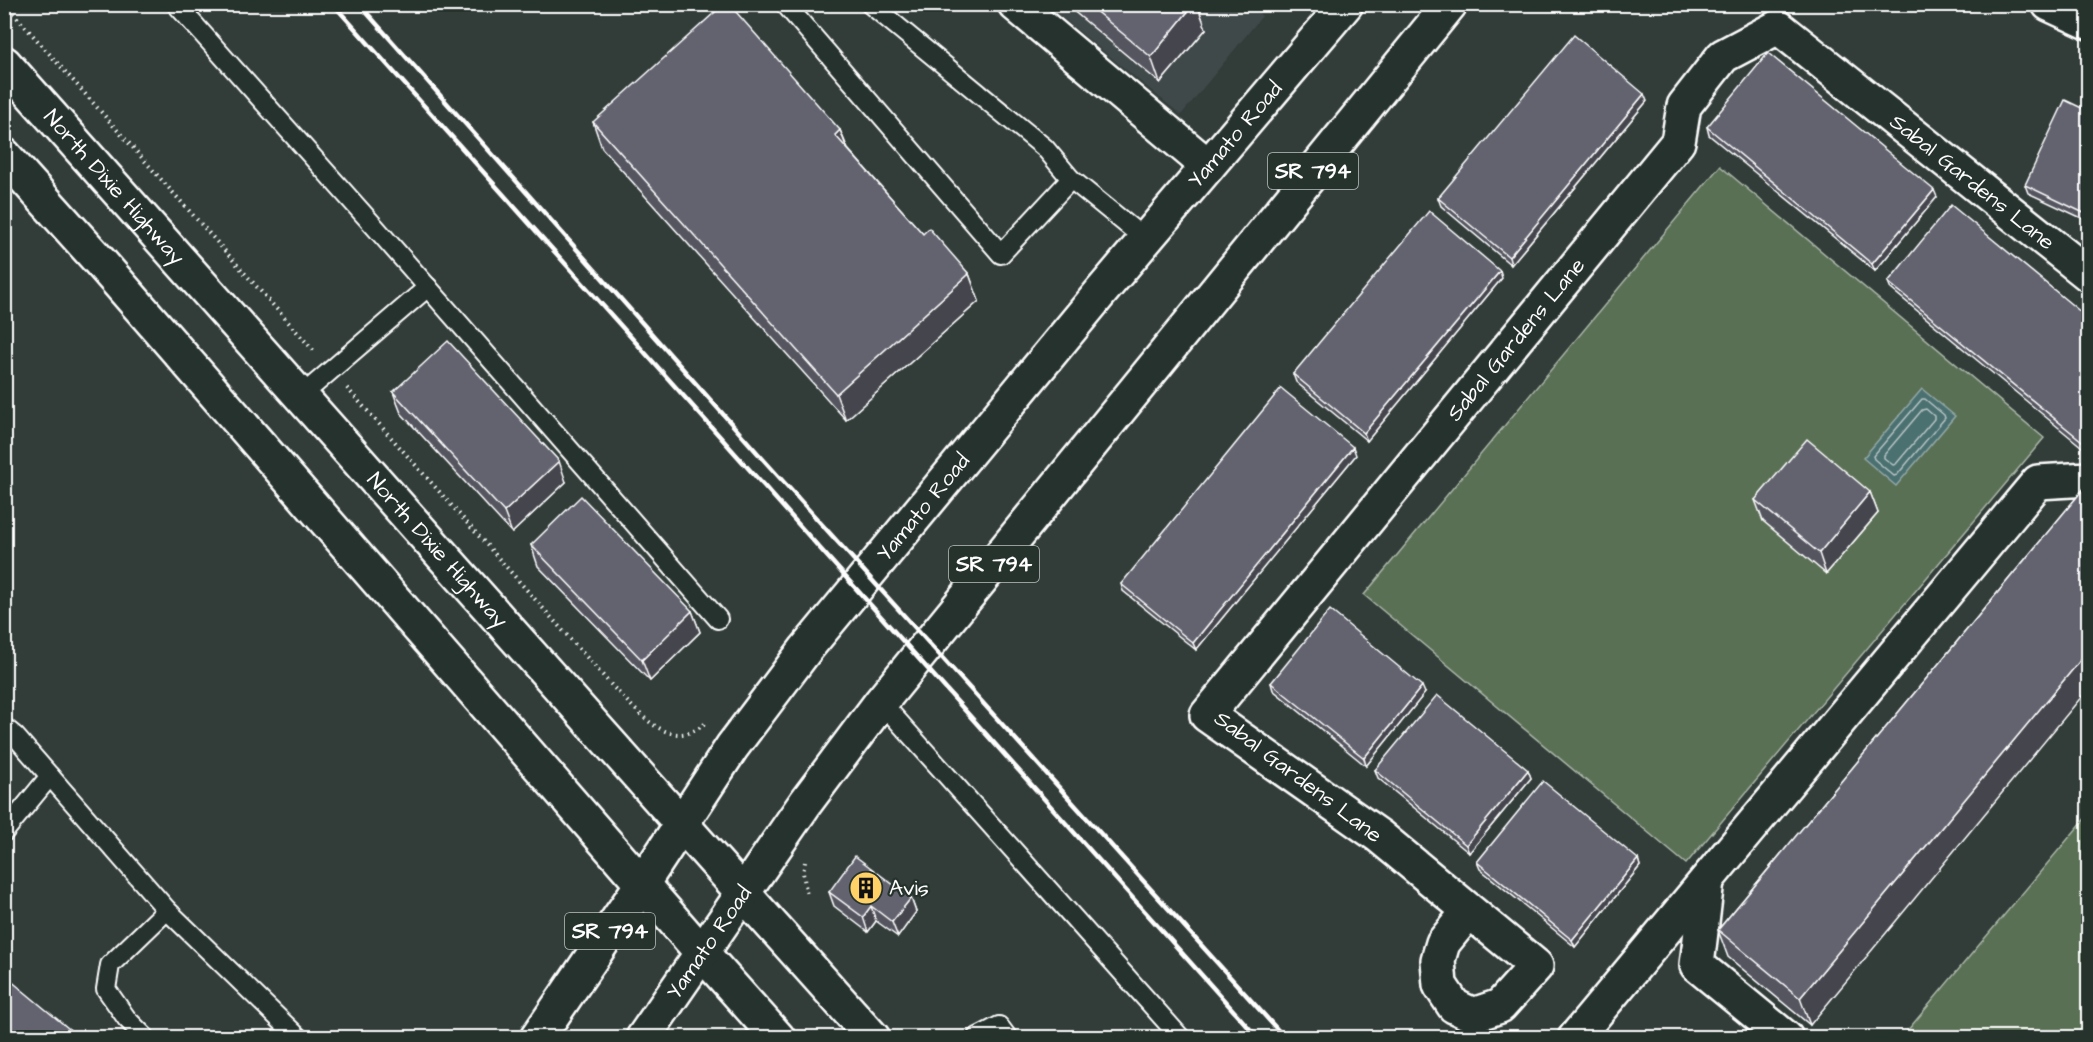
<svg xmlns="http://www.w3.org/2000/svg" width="2093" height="1042" font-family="'Architects Daughter',sans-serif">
	<rect width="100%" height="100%" fill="#323d3a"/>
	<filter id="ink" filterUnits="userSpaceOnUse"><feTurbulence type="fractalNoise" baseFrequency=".0167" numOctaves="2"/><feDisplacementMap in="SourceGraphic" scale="12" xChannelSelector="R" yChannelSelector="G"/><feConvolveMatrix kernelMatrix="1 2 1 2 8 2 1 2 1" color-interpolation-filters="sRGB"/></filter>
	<g filter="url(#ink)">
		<path fill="#41484a" d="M1047 5H1249L1262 16 1181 115Z"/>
		<g fill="#5a7055" stroke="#acb8aa" stroke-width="1.5">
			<path d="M1720 166 2044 438 1686 864 1364 595Z"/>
			<path d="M2088 815V1037H1902Z"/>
		</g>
		<path fill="#4b6f70" stroke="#93a9a9" stroke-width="1.5" d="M1922 389 1955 416 1896 486 1863 458Z"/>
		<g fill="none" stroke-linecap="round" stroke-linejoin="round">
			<g stroke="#b7c5c6" stroke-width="1.5">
				<path d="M1922 399H1925L1944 415 1945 418 1897 475 1894 476 1874 459 1873 456Z"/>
				<path d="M1926 409 1934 416V419L1896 464 1893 465 1884 458V455L1922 410Z"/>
			</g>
			<defs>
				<g id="service">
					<path d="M176 4 375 227 718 619"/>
					<path d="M785 4 1001 254 1071 179"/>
					<path d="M870 4 1045 148 1071 179 1146 240"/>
					<path d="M301 396 428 287"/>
					<path d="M881 702 1181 1038"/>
					<path d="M4 727 15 736 167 910 299 1038"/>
					<path d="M4 832 50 776"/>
					<path d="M146 1038 127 1019 106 989 110 965 167 910"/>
					<path d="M976 1038 999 1026 1008 1038"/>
				</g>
				<g id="minor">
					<path d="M1015 4 1208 166"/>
					<path d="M1707 880 1697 965 1786 1038"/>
					<path id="s1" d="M1469 911 1443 943 1438 960 1440 985 1454 1006 1473 1015 1500 1006 1536 966 1379 836 1207 715 1678 142 1684 106 1723 56 1778 27 2088 274"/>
					<path d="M1575 1038 2038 482 2088 479"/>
				</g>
				<g id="tertiary">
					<path d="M2049 4 2088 22"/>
					<path d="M743 893 873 1038"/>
					<path d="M702 953 778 1038"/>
				</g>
				<g id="secondary">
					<path id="s2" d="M4 63 743 893"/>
					<path d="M4 155 102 264 702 953"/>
				</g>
				<g id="primary">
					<path id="s3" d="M537 1038 642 884 732 747 806 649 1101 292 1346 4"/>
					<path id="s4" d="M643 1038 806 802 881 702 1450 4"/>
				</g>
			</defs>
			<use href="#service" stroke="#fff" stroke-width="22"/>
			<use href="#minor" stroke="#fff" stroke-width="38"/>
			<use href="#tertiary" stroke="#fff" stroke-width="38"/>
			<use href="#secondary" stroke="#fff" stroke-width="38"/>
			<use href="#primary" stroke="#fff" stroke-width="38"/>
			<g stroke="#fff" stroke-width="4" stroke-dasharray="1.5 4.5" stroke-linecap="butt">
				<path d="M5 4 314 351"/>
				<path d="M347 388 614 688C639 712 670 755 707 722"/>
				<path d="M805 862 803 873 807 896"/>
			</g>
			<use href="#service" stroke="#26332d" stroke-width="18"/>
			<use href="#minor" stroke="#26332d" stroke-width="33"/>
			<use href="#tertiary" stroke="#26332d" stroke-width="33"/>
			<use href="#secondary" stroke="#26332d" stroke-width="33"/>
			<use href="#primary" stroke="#26332d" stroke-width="33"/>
			<g stroke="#fff" stroke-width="4.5">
				<path d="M333 4 1258 1038"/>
				<path d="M359 4 762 458 1285 1038"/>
			</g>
		</g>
		<g fill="#555560" stroke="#fff" stroke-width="1.5">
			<path d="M1065 4H1197L1206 29 1160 83Z"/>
			<path d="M1647 101 1511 265 1441 206 1438 198Z"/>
			<path d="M2088 111V221L2028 193 2025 185Z"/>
			<path d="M593 122 840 130 848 149 923 234 969 274 979 301 846 420 602 148Z"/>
			<path d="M1707 127 1937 197 1875 271 1709 135Z"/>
			<path d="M1502 278 1367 441 1296 382 1293 374Z"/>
			<path d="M1888 282 2088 318V452L1891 289Z"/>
			<path d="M393 392 566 482 512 533 401 413Z"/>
			<path d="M1356 455 1196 650 1123 591 1121 584Z"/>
			<path d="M2086 486 1810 1025 1728 957 1718 930Z"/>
			<path d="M1870 492 1878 513 1826 574 1763 521 1755 500Z"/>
			<path d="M531 545 692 611 700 632 650 681 538 566Z"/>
			<path d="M1271 683 1425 693 1366 766 1273 690Z"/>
			<path d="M1375 770H1528L1531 778 1469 853 1378 778Z"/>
			<path d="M1638 859 1640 866 1575 947 1480 869 1477 862Z"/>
			<path d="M829 892 911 898 916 912 898 937 876 921 868 932 834 906Z"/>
		</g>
		<g fill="#45454e" stroke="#fff" stroke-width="1.5">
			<path d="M1194 4H1197L1206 29 1160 83 1151 57Z"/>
			<path d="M1644 94 1647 101 1511 265 1509 257Z"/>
			<path d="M840 130 850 157 835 135Z"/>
			<path d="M1934 190 1937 197 1875 271 1872 264Z"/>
			<path d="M1500 271 1502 278 1367 441 1364 433Z"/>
			<path d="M969 274 979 301 846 420 836 394Z"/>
			<path d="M1353 447 1356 455 1196 650 1193 643Z"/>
			<path d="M559 461 566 482 512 533 504 512Z"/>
			<path d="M1870 492 1878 513 1826 574 1819 553Z"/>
			<path d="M692 611 700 632 650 681 642 660Z"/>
			<path d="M2088 651V689L1810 1025 1800 998Z"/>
			<path d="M1422 686 1425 693 1366 766 1364 758Z"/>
			<path d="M1528 770 1531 778 1469 853 1466 845Z"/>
			<path d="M1638 859 1640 866 1575 947 1572 940Z"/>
			<path d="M911 898 916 912 898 937 892 922Z"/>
			<path d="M871 906 876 921 868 932 863 917Z"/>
		</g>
		<g fill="#636370" stroke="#fff" stroke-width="1.5">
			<path d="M724 4H729L840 130 835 135 923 234 929 228 969 274 836 394 593 122Z"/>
			<path d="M1087 4H1194L1151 57Z"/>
			<path d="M1574 35 1644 94 1509 257 1438 198Z"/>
			<path d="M1768 53 1934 190 1872 264 1707 127Z"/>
			<path d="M2065 100 2088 111V215L2025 185Z"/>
			<path d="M1951 205 2088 318V446L1888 282Z"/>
			<path d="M1429 211 1500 271 1364 433 1293 374Z"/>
			<path d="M448 341 559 461 504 512 393 392Z"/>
			<path d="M1281 388 1353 447 1193 643 1121 584Z"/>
			<path d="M1807 439 1870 492 1819 553 1755 500Z"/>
			<path d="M2086 486 2088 488V651L1800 998 1718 930Z"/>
			<path d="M581 496 692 611 642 660 531 545Z"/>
			<path d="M1330 610 1422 686 1364 758 1271 683Z"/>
			<path d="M1437 695 1528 770 1466 845 1375 770Z"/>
			<path d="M1543 781 1638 859 1572 940 1477 862Z"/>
			<path d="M855 856 911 898 892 922 871 906 863 917 829 892Z"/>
			<path d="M4 975 80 1038H4Z"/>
		</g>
	</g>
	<defs>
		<symbol id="building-disc" viewBox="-11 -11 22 22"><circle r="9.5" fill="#ffd166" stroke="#26332d"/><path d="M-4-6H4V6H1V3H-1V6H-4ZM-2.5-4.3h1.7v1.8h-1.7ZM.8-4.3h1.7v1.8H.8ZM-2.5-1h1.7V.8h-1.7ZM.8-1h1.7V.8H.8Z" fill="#111"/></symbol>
	</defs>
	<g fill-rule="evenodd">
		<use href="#building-disc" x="847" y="869" width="38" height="38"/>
	</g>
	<g text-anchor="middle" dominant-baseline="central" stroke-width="4.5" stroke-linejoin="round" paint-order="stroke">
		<g fill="#26332d" stroke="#bec2c0" stroke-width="1.5">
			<rect x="1268" y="153" width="90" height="36" rx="4.5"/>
			<rect x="949" y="546" width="90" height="36" rx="4.5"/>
			<rect x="565" y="913" width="90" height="36" rx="4.5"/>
		</g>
		<g font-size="21" font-weight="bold" fill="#fff">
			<text x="1313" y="171">SR 794</text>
			<text x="994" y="564">SR 794</text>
			<text x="610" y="931">SR 794</text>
		</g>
		<g font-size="22" fill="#fff" stroke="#26332d">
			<text stroke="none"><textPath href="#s3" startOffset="1143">Yamato Road</textPath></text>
			<text stroke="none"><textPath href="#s1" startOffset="1779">Sabal Gardens Lane</textPath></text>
			<text stroke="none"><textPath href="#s2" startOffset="166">North Dixie Highway</textPath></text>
			<text stroke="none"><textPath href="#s1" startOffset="1113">Sabal Gardens Lane</textPath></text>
			<text stroke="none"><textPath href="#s3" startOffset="657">Yamato Road</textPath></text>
			<text stroke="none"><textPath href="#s2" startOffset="652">North Dixie Highway</textPath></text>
			<text transform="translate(1298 777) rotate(37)">Sabal Gardens Lane</text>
			<text stroke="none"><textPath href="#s4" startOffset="116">Yamato Road</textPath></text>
		</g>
		<g font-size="22" fill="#fff" stroke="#26332d" text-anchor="start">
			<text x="889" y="888">Avis</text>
		</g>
	</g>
	<rect width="2093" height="1042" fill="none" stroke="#26332d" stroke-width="24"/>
	<rect x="12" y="12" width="2069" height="1018" fill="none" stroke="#fff" stroke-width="2" filter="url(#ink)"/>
</svg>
